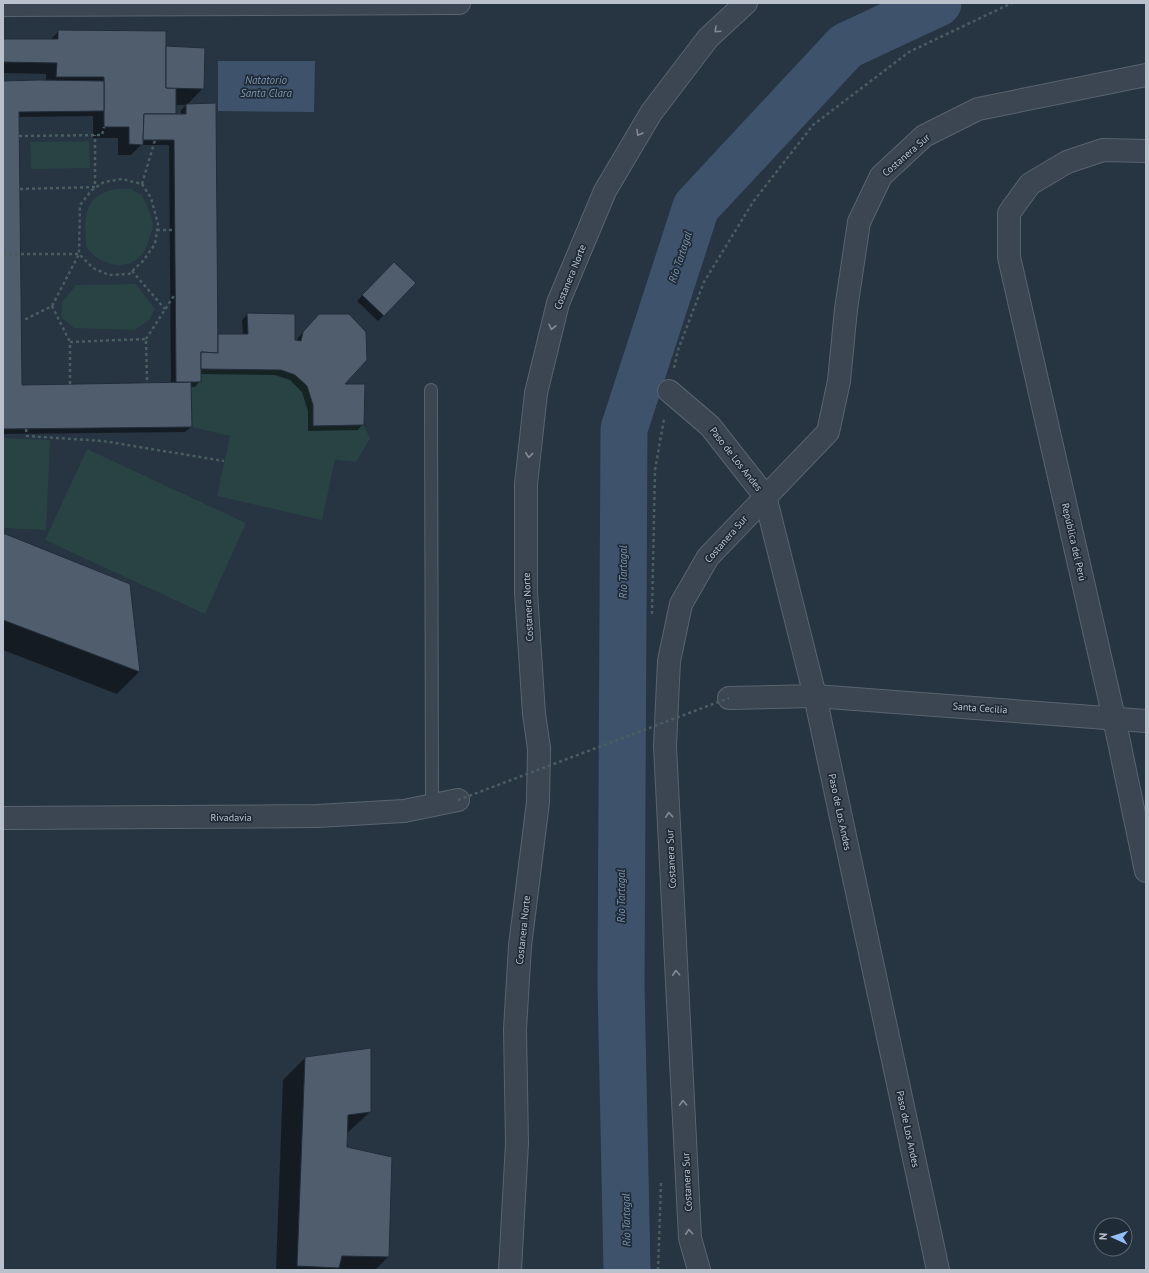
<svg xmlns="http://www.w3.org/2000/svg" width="1149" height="1273" font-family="'PT Sans',sans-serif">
	<rect width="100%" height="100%" fill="#273442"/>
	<g fill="#294243">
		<path d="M89 141 90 168 31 169 30 142Z"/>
		<path d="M116 189H131L142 195C146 204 152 215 153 224 153 228 151 233 150 236 143 272 106 273 86 247 84 218 83 195 116 189Z"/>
		<path d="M136 284 155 309 149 320 135 330 74 328 61 317 62 302 76 285Z"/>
		<path d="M201 369C228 369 291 360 307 386 314 397 313 413 313 426L364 425 370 439 356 462 335 460 322 520 217 496 230 436 192 427 191 382Z"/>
		<path d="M3 438 50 440 46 530 3 528Z"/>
		<path d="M87 449 246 523 205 614 45 540Z"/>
	</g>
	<path fill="#3e536b" d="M218 61H315L314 112 218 111Z"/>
	<g fill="#0007" fill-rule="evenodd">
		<path d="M59 31 165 49 203 88 187 105 217 335H243L242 320 248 314 297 342 298 338 314 321 363 424 358 430 308 431V411L302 392 290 380 275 375 200 374V381L195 387H190L191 427 185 432 3 434V82H46V74L3 73V40H50ZM175 105H186L181 110V115H175ZM93 116V138H118V155H131L141 145H169L171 383 21 386 18 117Z"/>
		<path d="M394 263 414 283 378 321 357 301Z"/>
		<path d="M3 533 129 585 139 672 117 694 3 650Z"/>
		<path d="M305 1058 370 1112 346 1134V1148L388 1257 375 1270H276L283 1080Z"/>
	</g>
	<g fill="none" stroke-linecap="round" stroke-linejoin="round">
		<path stroke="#3e536b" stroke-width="47" d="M627 1270 621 984 624 429 696 207 846 46 938 3"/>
	</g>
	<g fill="#505d6d" stroke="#222d3a">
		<path d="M58 30 166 31V88H176V114H144L143 145 129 144V127H104V77H56L57 63 3 62V39H58Z"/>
		<path d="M166 46 205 48 204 89 166 88Z"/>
		<path d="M38 80 104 81V111L19 112 22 385 191 382 192 427 3 429V81Z"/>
		<path d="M216 103 218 353 201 352V382H176L174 140H143L144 114H186V104Z"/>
		<path d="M394 262 416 283 384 316 362 295Z"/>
		<path d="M247 313 295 314V340L301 341 303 332 319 314H349L366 332 367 360 345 384H365L364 425 313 426V405L307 386 295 375 281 370 201 369V352L218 353V334H248Z"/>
		<path d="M3 533 130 584 140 672 3 620Z"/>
		<path d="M371 1048V1112L348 1115 347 1147 392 1157 389 1257 342 1256 339 1268 297 1266 305 1057Z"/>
	</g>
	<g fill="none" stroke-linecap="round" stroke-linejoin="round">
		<defs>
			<path id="service" d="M431 390 432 805"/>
			<g id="minor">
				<path d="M3 5 459 3"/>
				<path d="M1146 151 1103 150 1067 162 1030 184 1009 213V257L1114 718 1146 871"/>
				<path d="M669 391 710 426 765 496 815 696 938 1270"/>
				<path d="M729 698 815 696 1146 721"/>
				<path d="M3 818 317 816 404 811 458 800"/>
				<path d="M510 1270 517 1143 515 1029 520 946 538 802 539 748 534 714 526 592V484L536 393 558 303 605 191 651 113 708 38 746 3"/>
				<path d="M699 1270 690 1238 665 746 669 661 681 604 708 557 828 432 839 381 846 309 859 222 881 176 924 136 978 109 1146 75"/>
			</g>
		</defs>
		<use href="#service" stroke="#5a6470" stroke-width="14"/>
		<use href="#minor" stroke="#5a6470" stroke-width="24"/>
		<g stroke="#485e60" stroke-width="2.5" stroke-dasharray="3 3" stroke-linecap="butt">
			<path d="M19 136 102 135 104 127"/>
			<path d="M142 184 155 140"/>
			<path d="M20 189 95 187V135"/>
			<path d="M157 230H175"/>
			<path d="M3 254H79L93 268 109 275 129 274 143 261 155 244 158 224 151 198 142 184 122 179 104 182 92 190 80 205 79 254 52 306 24 320"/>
			<path d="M132 271 165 309"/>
			<path d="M52 306 70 342"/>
			<path d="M146 339 175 294"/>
			<path d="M674 368 678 350 704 282 753 202 813 125 909 52 1012 3"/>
			<path d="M70 384V342L146 339 147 382"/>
			<path d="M26 429 27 436 103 441 224 461"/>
			<path d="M652 614 655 470 664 419"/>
			<path d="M658 1270 661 1183"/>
		</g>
		<use href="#service" stroke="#3c4652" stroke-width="12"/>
		<use href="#minor" stroke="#3c4652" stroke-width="22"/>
		<path stroke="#485e60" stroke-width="2.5" stroke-dasharray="3 3" stroke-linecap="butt" d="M458 800 729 698"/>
	</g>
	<defs><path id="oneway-chevron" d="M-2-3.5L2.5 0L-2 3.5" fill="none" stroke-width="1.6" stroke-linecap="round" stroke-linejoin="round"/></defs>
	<g stroke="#818a95">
		<use href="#oneway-chevron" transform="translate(717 30) rotate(137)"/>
		<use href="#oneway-chevron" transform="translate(639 133) rotate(121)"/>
		<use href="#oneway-chevron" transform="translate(552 327) rotate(103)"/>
		<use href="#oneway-chevron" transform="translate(529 455) rotate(96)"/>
		<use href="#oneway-chevron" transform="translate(669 815) rotate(-93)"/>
		<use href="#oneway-chevron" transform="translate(676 973) rotate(-93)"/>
		<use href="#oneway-chevron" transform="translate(683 1103) rotate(-93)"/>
		<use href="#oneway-chevron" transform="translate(689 1232) rotate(-94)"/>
	</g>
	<g text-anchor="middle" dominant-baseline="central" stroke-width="3.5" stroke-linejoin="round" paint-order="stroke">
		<g font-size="10" fill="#b9c1cc" stroke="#202b38">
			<text transform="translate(906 155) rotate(-41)">Costanera Sur</text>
			<text transform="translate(570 277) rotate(-68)">Costanera Norte</text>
			<text transform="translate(736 459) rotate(52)">Paso de Los Andes</text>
			<text transform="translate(726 539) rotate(-49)">Costanera Sur</text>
			<text transform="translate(1074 542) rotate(77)">República del Perú</text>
			<text transform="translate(528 607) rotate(-93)">Costanera Norte</text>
			<text transform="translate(980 708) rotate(4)">Santa Cecilia</text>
			<text transform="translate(840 812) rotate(78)">Paso de Los Andes</text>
			<text x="231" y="817">Rivadavia</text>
			<text transform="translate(671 859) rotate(-93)">Costanera Sur</text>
			<text transform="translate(523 930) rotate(-84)">Costanera Norte</text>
			<text transform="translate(908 1129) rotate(78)">Paso de Los Andes</text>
			<text transform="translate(687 1182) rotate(-93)">Costanera Sur</text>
		</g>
		<g font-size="11" font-style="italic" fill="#7a93ae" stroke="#202b38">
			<text x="266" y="80">Natatorio<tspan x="266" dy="13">Santa Clara</tspan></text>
			<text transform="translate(680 257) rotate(-72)">Río Tartagal</text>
			<text transform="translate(623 572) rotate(-90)">Río Tartagal</text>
			<text transform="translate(621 896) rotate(-90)">Río Tartagal</text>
			<text transform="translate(626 1220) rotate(-91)">Río Tartagal</text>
		</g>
	</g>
	<rect width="1149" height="1273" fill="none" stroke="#b9c1cc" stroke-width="8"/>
	<g transform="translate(1113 1237) rotate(273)"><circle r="19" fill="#202b38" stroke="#5d6773"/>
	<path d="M0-3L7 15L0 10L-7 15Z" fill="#93bef7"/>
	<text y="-6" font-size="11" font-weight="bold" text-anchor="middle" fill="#b9c1cc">N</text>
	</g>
</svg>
